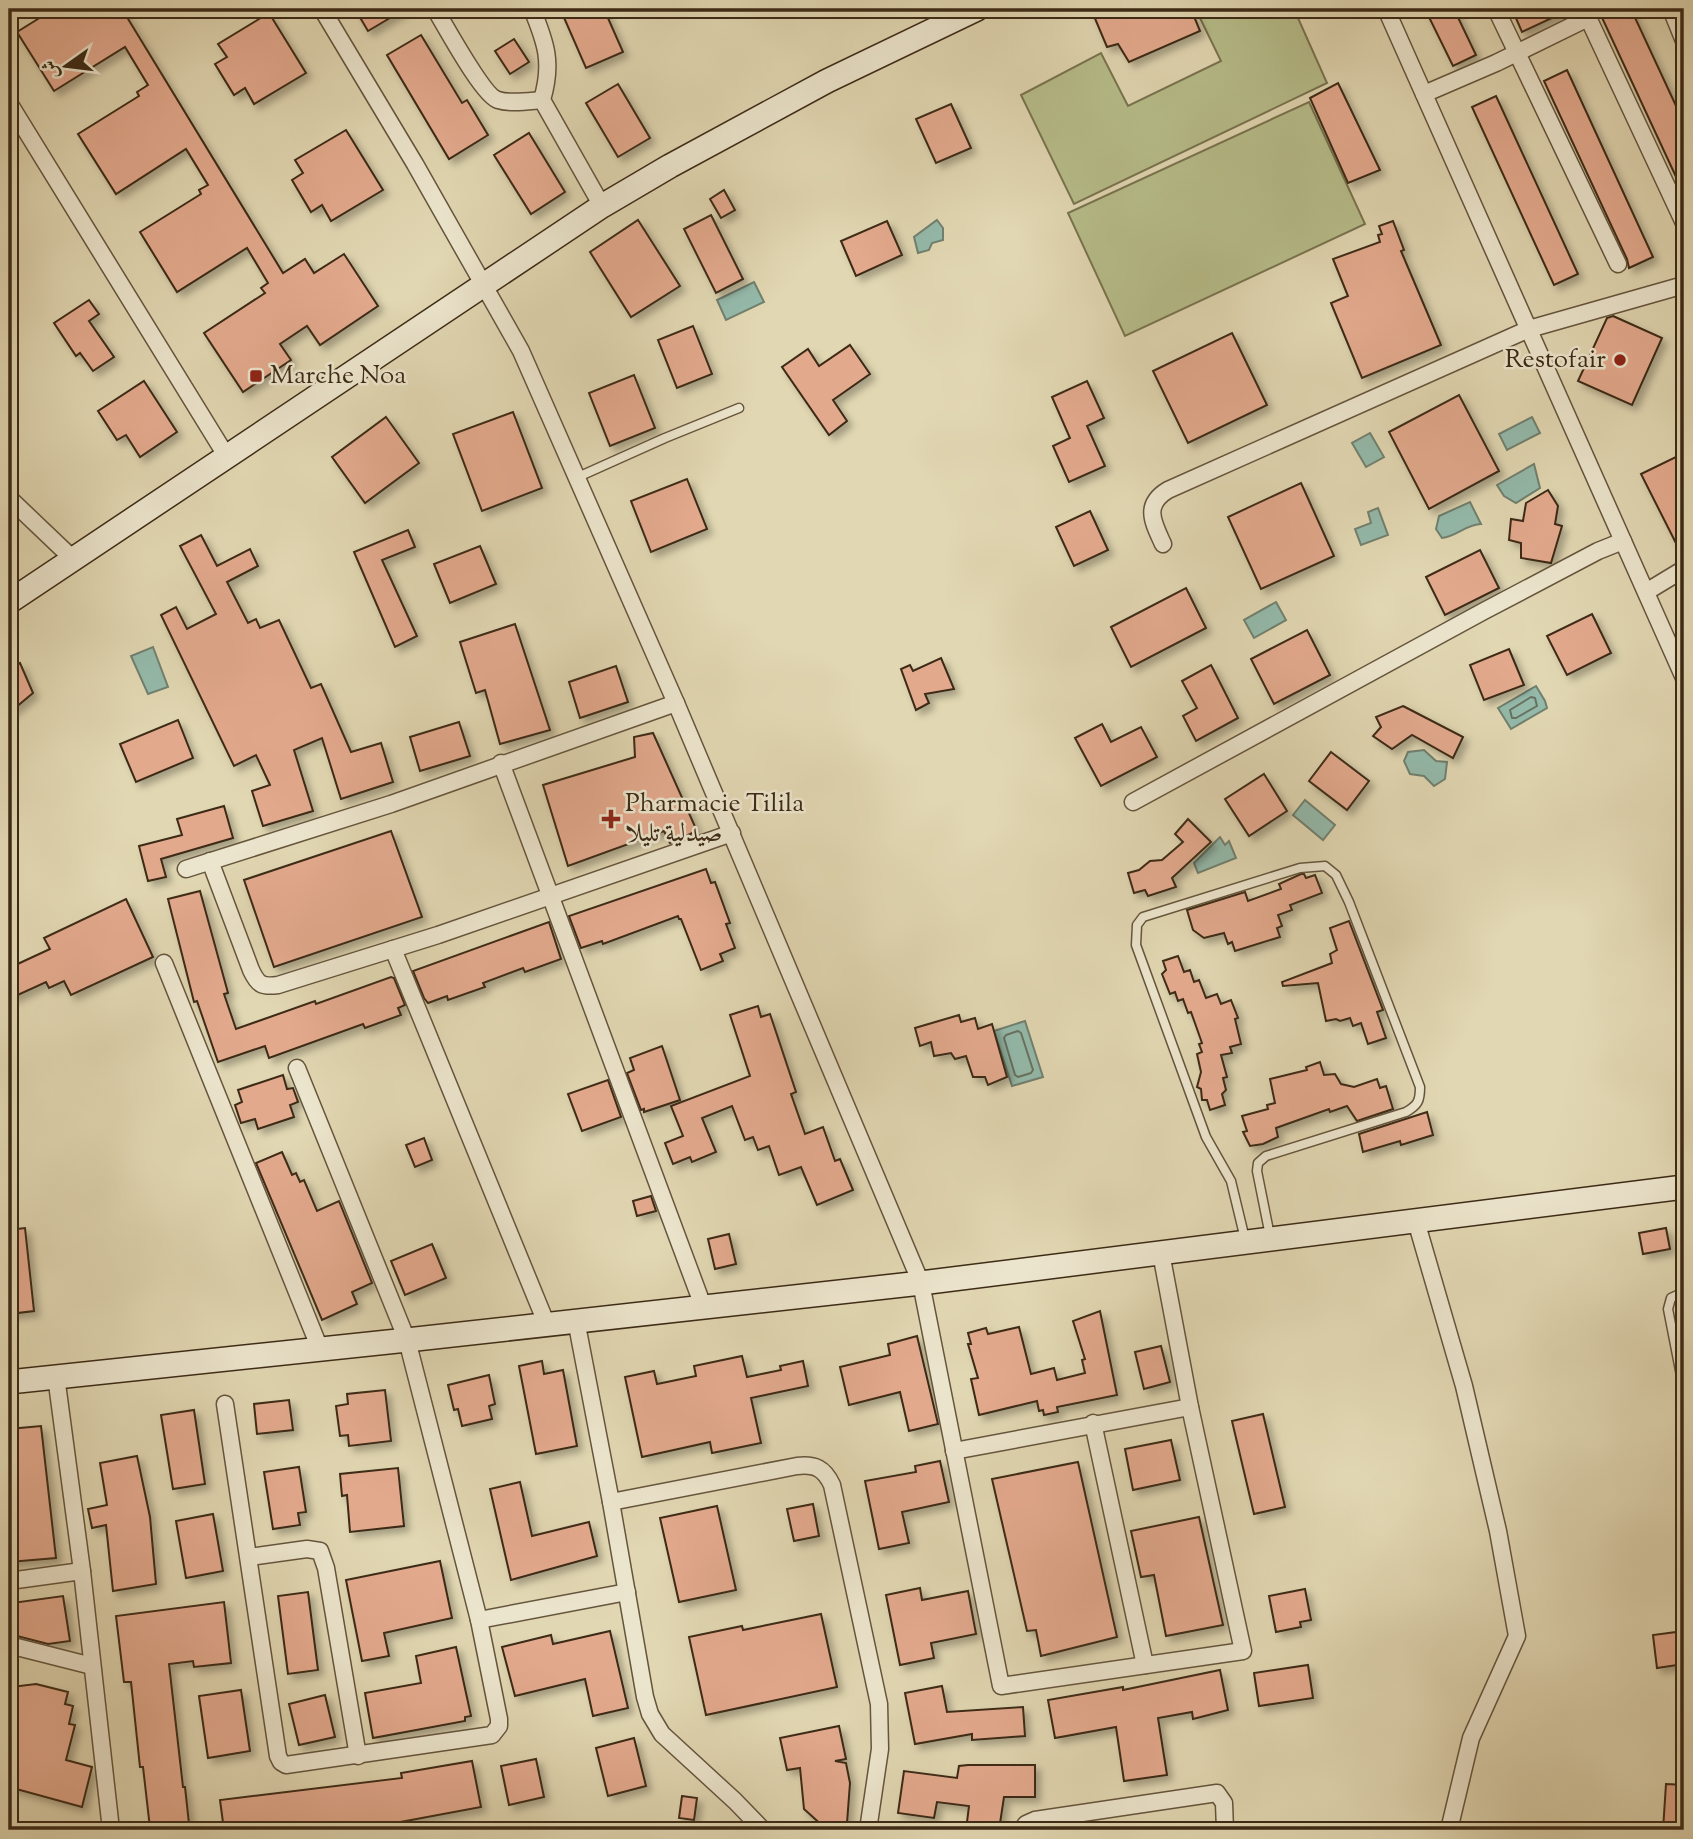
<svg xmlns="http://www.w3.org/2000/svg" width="1693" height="1839" font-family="'Sorts Mill Goudy',Amiri,serif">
	<defs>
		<filter id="shadow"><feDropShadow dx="5" dy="5" stdDeviation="3.5" flood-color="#0004"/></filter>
	</defs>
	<rect width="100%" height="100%" fill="#e1d7b2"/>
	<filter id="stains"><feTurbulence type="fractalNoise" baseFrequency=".00286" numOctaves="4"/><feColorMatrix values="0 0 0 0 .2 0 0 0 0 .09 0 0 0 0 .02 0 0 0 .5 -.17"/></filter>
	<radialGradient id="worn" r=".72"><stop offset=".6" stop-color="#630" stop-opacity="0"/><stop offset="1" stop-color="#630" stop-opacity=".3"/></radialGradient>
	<g fill="#b6bd8a" stroke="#797450" stroke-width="2">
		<path d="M1203 9H1294L1327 83 1074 204 1021 95 1101 53 1128 106 1221 61 1197 12Z"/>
		<path d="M1309 102 1365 224 1125 336 1068 213Z"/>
	</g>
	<g fill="#94baab" stroke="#71806f" stroke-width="2">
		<path d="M937 220 943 228V240L932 243 929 250 918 253 914 237Z"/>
		<path d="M754 282 764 302 726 320 717 300Z"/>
		<path d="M1532 417 1540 433 1507 450 1499 434Z"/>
		<path d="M1370 433 1384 457 1366 467 1352 443Z"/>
		<path d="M1534 464 1540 488 1516 503 1504 496 1497 485Z"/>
		<path d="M1470 502 1481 524C1467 524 1457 536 1442 538L1436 529 1439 516Z"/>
		<path d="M1378 508 1388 535 1361 545 1355 529 1371 523 1368 512Z"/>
		<path d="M1276 602 1286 620 1254 638 1244 620Z"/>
		<path d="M153 647 168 687 148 694 131 656Z"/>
		<path d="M1536 686 1545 701 1547 708 1511 729 1498 708Z"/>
		<path d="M1424 750 1436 761 1447 762 1445 779 1434 786 1424 776 1410 774 1404 761 1408 752Z"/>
		<path d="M1305 800 1335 825 1323 840 1293 815Z"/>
		<path d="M1220 837 1225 845 1229 841 1236 858 1198 873 1194 863Z"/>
		<path d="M1025 1021 1043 1077 1012 1086 994 1031Z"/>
	</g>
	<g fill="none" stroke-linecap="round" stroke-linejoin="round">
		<g stroke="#687260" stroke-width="2">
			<path d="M1531 697 1535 698 1537 706 1516 718H1512L1510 710Z"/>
			<path d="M1018 1031 1021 1033 1033 1070 1031 1073 1018 1077 1015 1075 1004 1038 1006 1035Z"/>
		</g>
	</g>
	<g fill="#e3a98d" stroke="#3c2a16" stroke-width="2" filter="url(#shadow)">
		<path d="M54 9H122L283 273 305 259 314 273 344 254 378 306 320 345 307 326 280 344 291 360 243 392 204 333 265 293 261 288 268 283 247 248 177 292 140 232 201 194 199 190 208 185 186 149 116 194 78 134 139 96 137 92 148 85 125 47 54 91 17 32Z"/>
		<path d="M355 9H405L368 31Z"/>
		<path d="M572 9H604L623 52 586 68 562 13Z"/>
		<path d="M1091 9H1191L1200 31 1129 62 1118 44 1107 47Z"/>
		<path d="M1425 9H1454L1476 55 1453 66Z"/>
		<path d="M1512 9H1571L1522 32Z"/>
		<path d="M1598 9H1631L1684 123V194Z"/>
		<path d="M269 13 306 73 254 104 245 88 234 95 215 64 227 57 218 44Z"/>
		<path d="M421 35 462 103 467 100 488 135 449 159 387 55Z"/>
		<path d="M514 39 529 62 510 74 495 51Z"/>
		<path d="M1567 70 1653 257 1629 268 1627 259 1544 81Z"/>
		<path d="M1338 83 1380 170 1348 183 1310 98Z"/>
		<path d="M618 84 650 138 618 157 586 103Z"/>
		<path d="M1496 96 1578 274 1554 285 1472 107Z"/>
		<path d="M951 104 971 148 936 163 916 119Z"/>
		<path d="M346 130 383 190 331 221 322 205 311 212 292 180 303 173 295 160Z"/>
		<path d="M529 133 565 192 531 214 494 155Z"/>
		<path d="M724 190 735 210 721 218 710 199Z"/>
		<path d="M711 215 743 279 716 293 684 229Z"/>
		<path d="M638 220 680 286 631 317 590 252Z"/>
		<path d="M887 221 902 255 856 276 841 241Z"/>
		<path d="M1393 221 1404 250 1401 251 1441 345 1362 378 1331 303 1348 296 1333 259 1380 242 1378 235 1382 234 1379 226Z"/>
		<path d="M89 300 99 314 89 321 114 357 93 371 80 353 76 356 54 323Z"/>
		<path d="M1613 316 1662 338 1632 405 1578 381 1607 318Z"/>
		<path d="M693 326 712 374 677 388 658 340Z"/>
		<path d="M1232 333 1267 405 1188 443 1153 371Z"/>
		<path d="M850 345 870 374 833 400 847 421 829 435 782 367 808 349 819 366Z"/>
		<path d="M634 375 655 428 610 446 589 393Z"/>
		<path d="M144 381 177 432 140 457 126 435 117 440 98 411Z"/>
		<path d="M1087 381 1104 418 1087 426 1105 466 1069 482 1053 446 1070 438 1052 397Z"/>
		<path d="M1459 395 1499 471 1429 509 1389 432Z"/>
		<path d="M513 412 542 488 482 511 453 434Z"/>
		<path d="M386 417 419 463 365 503 332 457Z"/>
		<path d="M1684 453V559L1641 474Z"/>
		<path d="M687 479 707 529 651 552 631 501Z"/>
		<path d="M1301 483 1334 556 1261 589 1228 517Z"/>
		<path d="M1548 490 1558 506 1555 524 1562 526 1551 563 1521 558V543L1509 540 1511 519 1523 521 1526 503Z"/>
		<path d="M1090 511 1108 550 1074 566 1056 527Z"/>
		<path d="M408 530 415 547 382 560 417 636 395 647 354 552Z"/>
		<path d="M201 535 217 566 250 549 258 566 227 582 248 623 256 619 260 628 279 620 311 688 321 684 351 752 381 743 393 782 341 799 322 738 294 750 313 811 263 826 252 791 270 785 256 755 234 766 161 615 176 607 187 629 216 614 180 546Z"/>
		<path d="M480 546 496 584 450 603 434 564Z"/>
		<path d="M1480 550 1499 588 1445 615 1426 577Z"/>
		<path d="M1186 588 1206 628 1131 667 1111 627Z"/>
		<path d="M1592 614 1611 653 1567 675 1547 636Z"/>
		<path d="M515 624 550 730 500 744 485 690 476 693 460 642Z"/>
		<path d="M1307 630 1330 675 1274 704 1251 659Z"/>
		<path d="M1509 649 1524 685 1484 700 1470 665Z"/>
		<path d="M941 658 954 689 925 694 929 703 916 710 901 669 910 665 913 671Z"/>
		<path d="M20 663 33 693 9 713V669Z"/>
		<path d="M1211 665 1238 718 1196 741 1183 716 1197 708 1182 681Z"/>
		<path d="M616 666 628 702 580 718 569 682Z"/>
		<path d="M1403 706 1463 737 1453 758 1412 735 1392 749 1373 736 1381 727 1376 717Z"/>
		<path d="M178 720 193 758 136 782 120 744Z"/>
		<path d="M459 722 470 756 420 771 410 737Z"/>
		<path d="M1102 724 1111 742 1141 727 1157 757 1101 786 1075 738Z"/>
		<path d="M653 733 697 831 670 843 664 831 568 866 543 785 635 757 634 737Z"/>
		<path d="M1331 752 1369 781 1347 810 1309 781Z"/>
		<path d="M1264 774 1287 811 1249 836 1225 799Z"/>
		<path d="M224 806 233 838 161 859 166 877 148 881 139 846 182 835 177 819Z"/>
		<path d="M1188 819 1211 842 1172 878 1176 887 1148 896 1145 890 1134 893 1128 873 1139 870 1150 861 1162 860 1183 842 1175 834Z"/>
		<path d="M391 831 422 917 274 967 244 880Z"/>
		<path d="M706 869 711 883 715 882 730 923 726 924 735 948 720 954 723 961 701 970 681 919H679L678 916 603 944 602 941 581 948 569 916Z"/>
		<path d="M1301 874H1304L1306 878 1315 875 1322 893 1290 905 1292 910 1278 915 1282 926 1277 928 1280 937 1235 951 1232 942 1228 944 1224 933 1204 938 1193 930 1187 910 1245 892 1248 901 1281 889 1279 884Z"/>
		<path d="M200 891 228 993 224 994 236 1029 315 1001 316 1004 391 977 394 978 405 1005 398 1008 401 1015 365 1028 363 1024 269 1058 265 1046 218 1062 197 1001 194 1002 168 899Z"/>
		<path d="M126 899 153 957 71 995 64 981 49 988 46 982 9 999V968L50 949 44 938Z"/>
		<path d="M1349 921 1383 1010 1377 1012 1386 1038 1368 1044 1361 1023 1353 1026 1350 1018 1340 1021 1336 1019 1326 1021 1318 983 1283 986 1282 982 1332 963 1330 954 1337 950 1330 928Z"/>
		<path d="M549 922 561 959 525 972 523 968 483 983 485 987 448 1000 447 996 428 1003 424 998 413 971Z"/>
		<path d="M1178 956 1184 972 1190 970 1194 982 1199 980 1206 998 1217 994 1221 1004 1231 1000 1238 1018 1235 1019 1241 1044 1230 1047 1232 1053 1221 1055 1227 1077 1223 1078 1226 1090 1222 1094 1225 1105 1210 1110 1207 1100H1202L1201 1089 1197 1087 1201 1072 1197 1054 1202 1052 1199 1044 1202 1043 1191 1012 1188 1013 1183 999 1178 1001 1175 992 1170 994 1162 974 1166 970 1163 961Z"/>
		<path d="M758 1006 761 1017 770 1014 796 1092 791 1094 805 1134 823 1127 835 1161 840 1159 853 1190 817 1205 801 1167 779 1175 769 1146 758 1150 753 1137 745 1140 732 1106 702 1118 716 1152 692 1162 690 1157 673 1164 665 1143 683 1136 671 1106 750 1076 730 1015Z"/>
		<path d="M959 1015 961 1022 975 1018 978 1029 992 1024 1007 1077 988 1085 985 1077H973L966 1056 955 1059 951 1053 934 1056 931 1042 920 1046 915 1028Z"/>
		<path d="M662 1046 680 1100 644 1112V1109L641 1110 627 1073 634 1070 630 1058Z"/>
		<path d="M1320 1062 1324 1075 1335 1074 1341 1084 1354 1087 1377 1079 1380 1088 1386 1086 1393 1109 1357 1121 1347 1106 1330 1112 1329 1109 1276 1128 1278 1137 1263 1144 1250 1146 1243 1132 1247 1131 1242 1116 1268 1109 1267 1105 1275 1103 1270 1079 1307 1070 1306 1067Z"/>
		<path d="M283 1075 287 1089 293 1088 298 1102 290 1105 294 1117 258 1129 255 1119 241 1123 235 1105 242 1102 238 1090Z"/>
		<path d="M608 1080 621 1117 582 1131 568 1094Z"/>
		<path d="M1427 1112 1433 1135 1401 1145 1400 1141 1363 1152 1359 1134Z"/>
		<path d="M424 1138 432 1160 415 1167 406 1145Z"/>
		<path d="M282 1152 292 1175 296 1173 300 1182 304 1180 317 1211 339 1201 372 1283 352 1292 357 1304 322 1320 256 1163Z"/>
		<path d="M651 1196 656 1211 637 1216 633 1201Z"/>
		<path d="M25 1228 34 1311 9 1314V1230Z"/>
		<path d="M1666 1228 1670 1249 1643 1254 1639 1233Z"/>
		<path d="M729 1234 736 1264 715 1269 708 1239Z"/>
		<path d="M432 1244 446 1278 405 1295 391 1261Z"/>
		<path d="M1100 1311 1117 1395 1057 1407 1058 1412 1044 1415 1043 1410 1039 1411 1037 1401 979 1415 971 1379 978 1378 968 1344H971L968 1333 986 1328 988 1334 1019 1327 1031 1374 1054 1368 1057 1380 1085 1373 1082 1360 1085 1359 1073 1321Z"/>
		<path d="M917 1336 938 1424 909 1431 900 1392 849 1405 840 1367 890 1355 888 1344Z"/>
		<path d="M1161 1346 1170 1382 1144 1389 1135 1352Z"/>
		<path d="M742 1356 747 1377 781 1370 780 1366 803 1361 808 1386 751 1398 761 1443 712 1453 710 1442 642 1457 625 1377 654 1371 657 1384 696 1376 694 1366Z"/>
		<path d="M542 1361 544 1374 563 1370 577 1446 536 1454 519 1366Z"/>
		<path d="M489 1375 495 1404 489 1406 492 1419 462 1426 458 1409 454 1410 448 1385Z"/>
		<path d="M385 1390 391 1441 349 1446 348 1435 340 1436 336 1406 348 1404 347 1394Z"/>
		<path d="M289 1400 293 1430 257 1434 254 1404Z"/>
		<path d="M194 1410 205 1484 173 1489 161 1415Z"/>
		<path d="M1263 1414 1285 1507 1254 1514 1232 1421Z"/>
		<path d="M41 1426 56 1558 9 1562V1429Z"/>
		<path d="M1171 1440 1180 1480 1133 1490 1125 1449Z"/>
		<path d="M137 1456 150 1517 156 1584 113 1591 106 1525 92 1528 88 1509 107 1505 100 1463Z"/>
		<path d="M940 1461 949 1502 902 1512 909 1543 879 1549 865 1481 916 1472 915 1466Z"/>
		<path d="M1078 1462 1117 1637 1041 1656 1036 1630 1027 1631 992 1479Z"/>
		<path d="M299 1467 306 1512 298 1513 300 1525 273 1529 264 1472Z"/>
		<path d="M398 1468 404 1526 350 1532 347 1495 342 1496 340 1474Z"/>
		<path d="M520 1482 532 1536 589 1522 597 1556 511 1580 490 1489Z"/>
		<path d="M813 1504 819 1536 794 1541 787 1509Z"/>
		<path d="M717 1506 736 1590 679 1602 660 1518Z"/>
		<path d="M213 1514 223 1571 186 1578 176 1521Z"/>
		<path d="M1199 1517 1223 1625 1166 1636 1154 1575 1141 1577 1131 1531Z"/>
		<path d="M440 1561 452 1618 384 1633 389 1656 362 1661 346 1580Z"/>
		<path d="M920 1588 922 1600 968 1591 976 1634 931 1643 934 1658 900 1665 886 1595Z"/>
		<path d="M1305 1589 1311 1620 1300 1622 1301 1627 1276 1632 1269 1596Z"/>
		<path d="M308 1592 318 1670 288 1674 278 1596Z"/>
		<path d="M63 1596 70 1641 48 1644 17 1636 12 1603Z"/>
		<path d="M224 1602 231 1663 194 1667 193 1661 169 1664 183 1787H185L189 1824 150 1828 143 1767H140L131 1682H124L116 1616Z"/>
		<path d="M821 1614 837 1687 706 1715 689 1637 742 1626 743 1630Z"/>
		<path d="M610 1631 628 1708 593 1716 585 1679 515 1696 502 1647 551 1635 553 1644Z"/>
		<path d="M1684 1631V1664L1657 1668 1653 1635Z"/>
		<path d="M456 1647 471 1716 465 1717V1721L373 1738 365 1693 421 1683 416 1656Z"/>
		<path d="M1308 1665 1313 1698 1259 1706 1254 1673Z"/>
		<path d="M1220 1670 1228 1710 1193 1719 1192 1712 1158 1718 1167 1775 1124 1781 1116 1727 1055 1738 1048 1700 1123 1687V1690Z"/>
		<path d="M36 1684 68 1692 65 1704 73 1706 69 1724 75 1725 66 1760 92 1767 82 1807 9 1787V1758L16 1731 11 1687Z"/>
		<path d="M942 1686 947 1712 1023 1707 1025 1736 972 1740V1734L915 1744 905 1693Z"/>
		<path d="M241 1690 250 1751 208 1758 199 1696Z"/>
		<path d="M325 1695 335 1737 299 1745 289 1704Z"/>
		<path d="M839 1726 846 1759 835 1761 846 1763 850 1783 847 1823 836 1830 827 1825 825 1828 804 1809 800 1768 787 1770 780 1738Z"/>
		<path d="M634 1738 646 1786 608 1796 596 1748Z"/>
		<path d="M536 1759 544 1797 509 1805 501 1766Z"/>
		<path d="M472 1761 481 1807 395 1823 329 1830H224L220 1800 402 1778 401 1773Z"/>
		<path d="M968 1765H1035V1797H1004L999 1830H966L969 1806 937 1802 934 1818 898 1813 904 1771 957 1778 959 1766Z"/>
		<path d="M1666 1784 1684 1785V1830H1663Z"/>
		<path d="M682 1796 697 1798 694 1820 679 1818Z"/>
	</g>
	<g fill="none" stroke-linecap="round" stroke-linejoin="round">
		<defs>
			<g id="lane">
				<path d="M578 477 665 438 739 408"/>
				<path d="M1245 1239 1231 1181 1206 1137 1136 945 1137 925 1143 917 1300 868 1325 866 1336 875 1349 902 1420 1087C1420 1101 1418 1105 1406 1112L1266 1156 1258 1163 1257 1171 1270 1236"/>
				<path d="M1684 1292 1671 1298 1668 1309 1684 1391"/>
			</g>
			<g id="street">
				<path d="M322 9 415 164 521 351 676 703 921 1283 1001 1686 1243 1651 1190 1407 1161 1253"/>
				<path d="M435 9C445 25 483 96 498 100 510 104 529 101 542 100"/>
				<path d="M532 9C546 43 553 63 542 100L602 206"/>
				<path d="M1386 9 1684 678"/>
				<path d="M1496 9 1618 264"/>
				<path d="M1584 9 1684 223"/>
				<path d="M1671 9 1684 41"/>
				<path d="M1424 94 1496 63 1588 18"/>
				<path d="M9 103 227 457"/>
				<path d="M9 498 73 559"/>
				<path d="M1163 544C1153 522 1143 505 1168 490L1529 329 1684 285"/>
				<path d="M1646 592 1684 569"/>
				<path d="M501 763 703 1306"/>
				<path d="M1133 802 1484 611 1598 551 1623 541"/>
				<path d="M210 861 251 970C258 985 262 987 278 985L438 935 732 833"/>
				<path d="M186 869 391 804 676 703"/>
				<path d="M393 949 547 1325"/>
				<path d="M164 963 320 1349"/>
				<path d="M1416 1221 1464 1386 1498 1531 1517 1636 1471 1738 1449 1830"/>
				<path d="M576 1320 611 1502 645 1697 650 1714 662 1734 735 1801 763 1830"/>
				<path d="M56 1376 82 1571 111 1830"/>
				<path d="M225 1404 278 1756 281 1762 286 1765 492 1735 499 1726V1719L479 1620 407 1340 297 1068"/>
				<path d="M1093 1423 1145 1665"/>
				<path d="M954 1451 1190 1407"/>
				<path d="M611 1502 797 1466C815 1464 824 1468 832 1485L879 1704 880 1749 868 1830"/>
				<path d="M249 1557 307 1549 320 1551 326 1568 358 1756"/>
				<path d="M9 1581 82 1571"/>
				<path d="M479 1620 627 1592"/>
				<path d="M9 1645 92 1666"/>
				<path d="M1022 1830 1026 1824 1035 1820 1217 1793 1224 1803 1225 1830"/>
			</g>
			<g id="secondary">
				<path d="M9 602 602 206 670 166 827 81 977 9"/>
				<path d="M9 1382 407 1340 921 1283 1684 1187"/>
			</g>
		</defs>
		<use href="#lane" stroke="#65553d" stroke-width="11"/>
		<use href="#street" stroke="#65553d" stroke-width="19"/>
		<use href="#secondary" stroke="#3c2a16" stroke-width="26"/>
		<use href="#lane" stroke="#ece5cd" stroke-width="8"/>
		<use href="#street" stroke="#ece5cd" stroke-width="16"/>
		<use href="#secondary" stroke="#ece5cd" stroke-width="23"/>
	</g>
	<g fill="#8f2418" stroke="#ece5cd" stroke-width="2.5">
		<circle cx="1620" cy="360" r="7"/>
		<rect x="249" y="369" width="14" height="14" rx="3.5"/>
		<path d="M607.5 808.5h7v7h7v7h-7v7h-7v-7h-7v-7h7z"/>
	</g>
	<g text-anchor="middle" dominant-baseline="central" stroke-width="5" stroke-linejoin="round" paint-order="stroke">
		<g font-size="26" fill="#3c2a16" stroke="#ece5cd" text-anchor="start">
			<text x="1606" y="360" text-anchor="end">Restofair</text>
			<text x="270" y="376">Marche Noa</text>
			<text x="625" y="804">Pharmacie Tilila<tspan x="625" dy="30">صيدلية تليلا</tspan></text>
		</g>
	</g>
	<rect width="1693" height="1839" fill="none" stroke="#e1d7b2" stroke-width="35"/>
	<rect x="10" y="10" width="1672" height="1818" fill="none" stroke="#3c2a16" stroke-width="3.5"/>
	<rect x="18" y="18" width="1658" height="1804" fill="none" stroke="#3c2a16" stroke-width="2"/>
	<g transform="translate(66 66) rotate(256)" stroke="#ece5cd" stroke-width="5" paint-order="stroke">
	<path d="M0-5L12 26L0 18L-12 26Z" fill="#3c2a16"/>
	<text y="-10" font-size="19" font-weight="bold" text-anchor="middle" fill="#3c2a16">ش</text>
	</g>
	<rect width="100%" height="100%" filter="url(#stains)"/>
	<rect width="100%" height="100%" fill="url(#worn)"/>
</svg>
